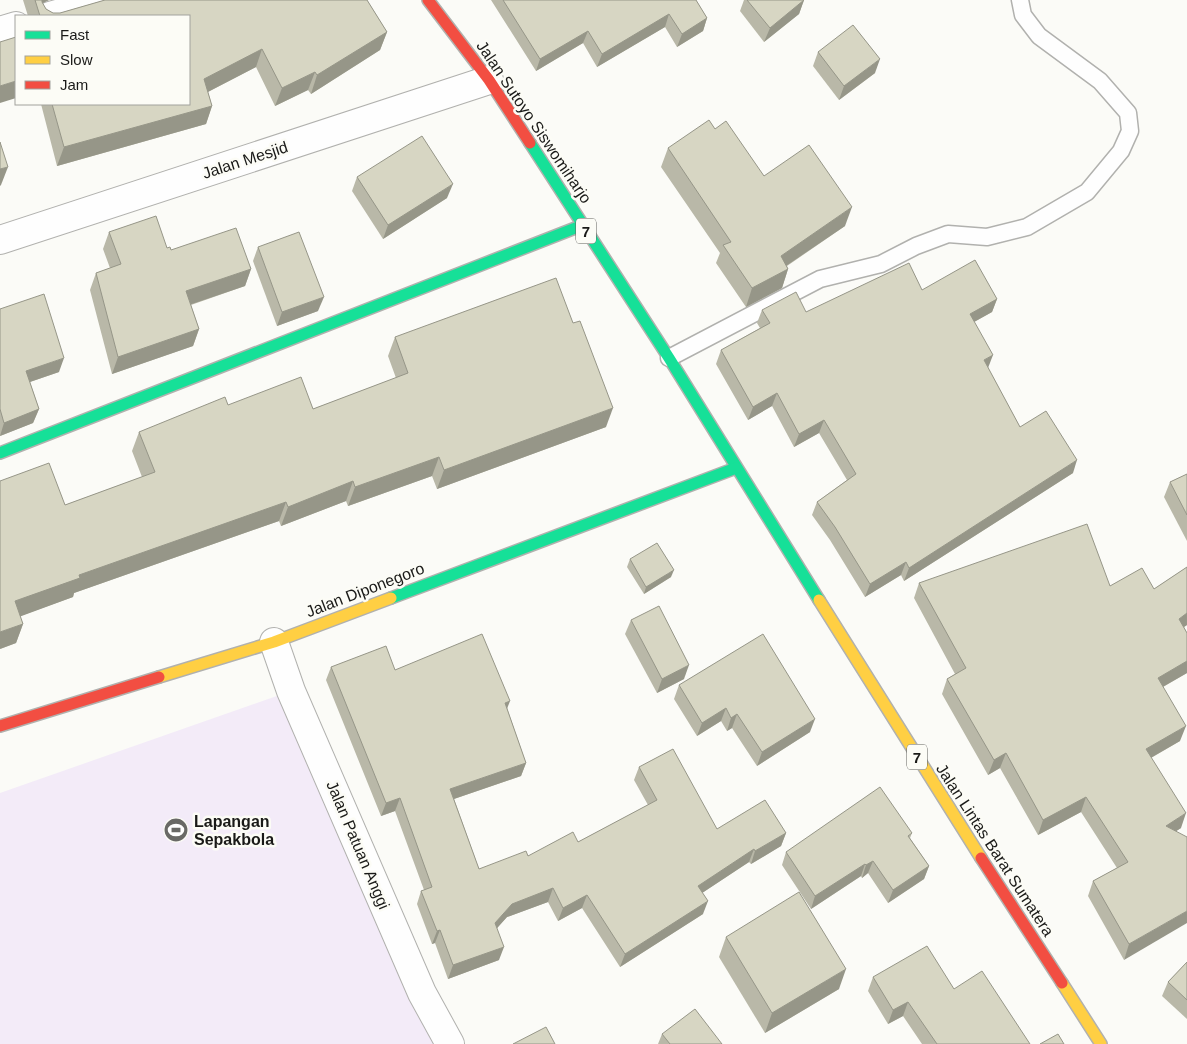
<svg xmlns="http://www.w3.org/2000/svg" width="1187" height="1044" font-family="Helvetica,sans-serif">
	<rect width="100%" height="100%" fill="#fbfbf7"/>
	<path fill="#f3ebf8" d="M291 691 449 1044H0V793Z"/>
	<g fill="none" stroke-linecap="round" stroke-linejoin="round">
		<defs>
			<path id="lane" d="M669 358 820 279 881 264 916 246 948 234 987 237 1027 227 1087 192 1121 151 1130 131 1128 113 1100 81 1039 36 1023 15 1020 0"/>
			<g id="street">
				<path d="M50 16 106 0"/>
				<path d="M0 31 16 26"/>
				<path d="M0 240 489 80"/>
				<path d="M274 642 291 691 422 993 450 1044"/>
			</g>
			<g id="fast">
				<path d="M530 143 669 358 819 600"/>
				<path d="M0 453 583 225"/>
				<path d="M391 598 736 468"/>
			</g>
			<g id="slow">
				<path d="M819 600 981 858"/>
				<path d="M159 677 274 642 391 598"/>
				<path d="M1062 983 1101 1044"/>
			</g>
			<g id="jam">
				<path d="M428 0 489 80 530 143"/>
				<path d="M0 726 159 677"/>
				<path d="M981 858 1062 983"/>
			</g>
		</defs>
		<use href="#lane" stroke="#b1b1ae" stroke-width="19"/>
		<use href="#street" stroke="#b1b1ae" stroke-width="30"/>
		<use href="#fast" stroke="#b1b1ae" stroke-width="14"/>
		<use href="#slow" stroke="#b1b1ae" stroke-width="14"/>
		<use href="#jam" stroke="#b1b1ae" stroke-width="14"/>
		<use href="#lane" stroke="#fefefe" stroke-width="16"/>
		<use href="#street" stroke="#fefefe" stroke-width="28"/>
		<use href="#fast" stroke="#16e098" stroke-width="11"/>
		<use href="#slow" stroke="#ffcf43" stroke-width="11"/>
		<use href="#jam" stroke="#f24e42" stroke-width="11"/>
	</g>
	<g fill="#b9b8a8">
		<path d="M23 0H49L42 3 46 9 53 13H60L105 0H367L387 32 380 50 311 94 308 90 275 106 256 67 208 92 212 106 206 124 57 166 41 104H189V16H28Z"/>
		<path d="M491 0H696L707 18 703 31 677 47 665 27 597 67 583 43 536 71Z"/>
		<path d="M744 0H804L799 14 764 42 740 11Z"/>
		<path d="M818 52 875 73 839 100 813 66Z"/>
		<path d="M715 129 764 176 845 226 787 266 788 269 782 288 746 307 716 263 720 253 661 167 668 148Z"/>
		<path d="M357 177 447 198 383 239 352 191Z"/>
		<path d="M109 232 167 248 171 250 251 269 245 286 191 305 199 329 193 346 112 374 90 290 96 273 110 268 103 249Z"/>
		<path d="M258 247 318 311 277 326 253 261Z"/>
		<path d="M922 290 997 299 992 312 974 322 988 368 1020 427 1073 473 904 581 901 575 865 597 830 540 812 515 817 502 847 480 819 433 794 447 772 406 748 420 716 364 721 350 760 328 757 323 762 310 806 312Z"/>
		<path d="M0 309 59 372 30 382 39 409 33 423 0 436Z"/>
		<path d="M395 337 606 427 437 489 432 476 348 506 346 501 281 526 279 521 74 593 73 597 20 616 23 624 16 643 0 649 65 505 142 477 132 451 139 432 228 405 313 409 396 378 388 356Z"/>
		<path d="M1187 474V541L1164 497 1170 482Z"/>
		<path d="M630 559 671 577 644 594 627 567Z"/>
		<path d="M1187 567V625L1184 627 1187 633V673L1163 687 1180 741 1151 758 1181 828 1176 831 1124 960 1088 896 1093 881 1117 868 1081 812 1038 835 1000 768 988 775 942 694 947 679 955 674 914 598 919 583 1110 586 1154 589Z"/>
		<path d="M631 620 684 679 657 693 625 634Z"/>
		<path d="M331 667 395 670 507 708 526 763 521 776 454 799 479 869 578 842 648 805 634 780 639 767 717 829 786 833 781 846 751 864 749 862 702 893 703 914 620 967 582 908 558 921 548 902 507 917 497 928 499 960 448 979 435 943 432 944 417 904 421 891 424 890 395 811 381 816 326 680Z"/>
		<path d="M679 685 810 732 757 766 732 728 727 731 721 721 697 736 674 699Z"/>
		<path d="M912 833 910 838 929 866 924 879 888 903 868 873 862 878 861 876 811 909 782 865 786 852Z"/>
		<path d="M726 937 839 989 765 1033 719 957Z"/>
		<path d="M1187 962V1019L1162 996 1168 982Z"/>
		<path d="M873 977 954 989 1030 1044H922L903 1016 888 1024 868 991Z"/>
		<path d="M662 1034 722 1044H658Z"/>
	</g>
	<g fill="#969688">
		<path d="M39 0H49L39 5Z"/>
		<path d="M804 0 799 14 764 42 770 28Z"/>
		<path d="M669 14 665 27 597 67 602 54Z"/>
		<path d="M707 18 703 31 677 47 682 34Z"/>
		<path d="M588 31 583 43 536 71 540 59Z"/>
		<path d="M387 32 380 50 311 94 317 75Z"/>
		<path d="M262 49 256 67 198 97 204 79Z"/>
		<path d="M880 59 875 73 839 100 844 86Z"/>
		<path d="M315 72 308 90 275 106 282 88Z"/>
		<path d="M16 81V98L0 103V86Z"/>
		<path d="M212 106 206 124 57 166 64 147Z"/>
		<path d="M8 167 1 185 0 186V169Z"/>
		<path d="M453 184 447 198 383 239 388 225Z"/>
		<path d="M852 207 845 226 774 274 781 256Z"/>
		<path d="M251 269 245 286 180 308 186 291Z"/>
		<path d="M788 269 782 288 746 307 752 288Z"/>
		<path d="M324 297 318 311 277 326 282 312Z"/>
		<path d="M997 299 992 312 965 327 970 314Z"/>
		<path d="M199 329 193 346 112 374 118 357Z"/>
		<path d="M993 355 988 368 984 360Z"/>
		<path d="M64 358 59 372 21 385 26 371Z"/>
		<path d="M777 393 772 406 748 420 753 407Z"/>
		<path d="M613 408 606 427 437 489 444 470Z"/>
		<path d="M39 409 33 423 0 436 4 423Z"/>
		<path d="M824 420 819 433 794 447 799 434Z"/>
		<path d="M439 457 432 476 348 506 355 487Z"/>
		<path d="M1077 460 1073 473 904 581 909 568Z"/>
		<path d="M353 481 346 501 281 526 288 507Z"/>
		<path d="M286 502 279 521 74 593 73 597 8 621 15 601 79 575Z"/>
		<path d="M906 562 901 575 865 597 870 584Z"/>
		<path d="M674 570 671 577 644 594 646 587Z"/>
		<path d="M1187 613V625L1173 634 1179 619Z"/>
		<path d="M23 624 16 643 0 649V632Z"/>
		<path d="M1187 661V673L1152 693 1158 678Z"/>
		<path d="M689 665 684 679 657 693 662 679Z"/>
		<path d="M510 701 505 714V703Z"/>
		<path d="M726 708 721 721 697 736 702 723Z"/>
		<path d="M737 714 732 728 727 731 731 718Z"/>
		<path d="M815 719 810 732 757 766 762 752Z"/>
		<path d="M1186 726 1180 741 1140 764 1146 749Z"/>
		<path d="M1006 753 1000 768 988 775 994 760Z"/>
		<path d="M526 763 521 776 445 802 450 789Z"/>
		<path d="M1086 797 1081 812 1038 835 1043 820Z"/>
		<path d="M400 798 395 811 381 816 386 803Z"/>
		<path d="M1186 813 1181 828 1161 841 1166 826Z"/>
		<path d="M786 833 781 846 751 864 755 851Z"/>
		<path d="M754 849 749 862 693 899 698 886Z"/>
		<path d="M873 861 868 873 862 878 866 865Z"/>
		<path d="M865 864 861 876 811 909 815 896Z"/>
		<path d="M929 866 924 879 888 903 893 890Z"/>
		<path d="M553 888 548 902 507 917 490 936 495 923 512 904Z"/>
		<path d="M587 895 582 908 558 921 563 908Z"/>
		<path d="M708 901 703 914 620 967 625 954Z"/>
		<path d="M1187 911V923L1124 960 1129 944Z"/>
		<path d="M440 930 435 943 432 944 437 931Z"/>
		<path d="M504 947 499 960 448 979 453 965Z"/>
		<path d="M846 969 839 989 765 1033 772 1013Z"/>
		<path d="M908 1002 903 1016 888 1024 893 1010Z"/>
	</g>
	<g fill="#d7d6c3" stroke="#969688">
		<path d="M35 0H42V2L46 9 53 13H60L105 0H367L387 32 317 75 315 72 282 88 262 49 204 79 212 106 64 147 52 104H189V16H40Z"/>
		<path d="M503 0H696L707 18 682 34 669 14 602 54 588 31 540 59Z"/>
		<path d="M747 0H804L770 28Z"/>
		<path d="M853 25 880 59 844 86 818 52Z"/>
		<path d="M16 37V81L0 86V42Z"/>
		<path d="M709 120 715 129 726 121 764 176 809 145 852 207 781 256 788 269 752 288 723 245 731 242 668 148Z"/>
		<path d="M422 136 453 184 388 225 357 177Z"/>
		<path d="M0 142 8 167 0 169Z"/>
		<path d="M156 216 167 248 170 247 171 250 236 228 251 269 186 291 199 329 118 357 96 273 121 264 109 232Z"/>
		<path d="M299 232 324 297 282 312 258 247Z"/>
		<path d="M975 260 997 299 970 314 993 355 984 360 1020 427 1046 411 1077 460 909 568 906 562 870 584 835 527 817 502 856 474 824 420 799 434 777 393 753 407 721 350 770 323 762 310 796 292 806 312 909 263 922 290Z"/>
		<path d="M556 278 573 323 580 321 613 408 444 470 439 457 355 487 353 481 288 507 286 502 79 575 80 578 15 601 23 624 0 632V481L49 463 65 505 155 472 139 432 225 397 228 405 301 377 313 409 408 373 395 337Z"/>
		<path d="M44 294 64 358 26 371 39 409 4 423 0 409V309Z"/>
		<path d="M1187 474V515L1170 482Z"/>
		<path d="M1087 524 1110 586 1142 568 1154 589 1187 567V613L1179 619 1187 633V661L1158 678 1186 726 1146 749 1186 813 1166 826 1187 837V911L1129 944 1093 881 1128 862 1086 797 1043 820 1006 753 994 760 947 679 966 668 919 583Z"/>
		<path d="M657 543 674 570 646 587 630 559Z"/>
		<path d="M659 606 689 665 662 679 631 620Z"/>
		<path d="M482 634 510 701 505 703 526 763 450 789 479 869 526 851 528 856 573 832 578 842 657 800 639 767 673 749 717 829 765 800 786 833 755 851 754 849 698 886 708 901 625 954 587 895 563 908 553 888 512 904 495 923 504 947 453 965 440 930 437 931 421 891 432 887 400 798 386 803 331 667 386 646 395 670Z"/>
		<path d="M763 634 815 719 762 752 737 714 731 718 726 708 702 723 679 685Z"/>
		<path d="M880 787 912 833 908 836 929 866 893 890 873 861 866 865 865 864 815 896 786 852Z"/>
		<path d="M799 892 846 969 772 1013 726 937Z"/>
		<path d="M927 946 954 989 982 971 1030 1044H937L908 1002 893 1010 873 977Z"/>
		<path d="M1187 962V1000L1168 982Z"/>
		<path d="M695 1009 722 1044H670L662 1034Z"/>
		<path d="M546 1027 555 1044H513Z"/>
		<path d="M1058 1034 1064 1044H1040Z"/>
	</g>
	<defs>
		<symbol id="stadium-disc" viewBox="-11 -11 22 22"><circle r="9.5" fill="#696966" stroke="#fcfcf6"/><path d="M0-5a6.5 5 0 1 0 0 10a6.5 5 0 1 0 0-10ZM-3.5-1.8h7v3.6h-7Z" fill="#fff"/></symbol>
	</defs>
	<g fill-rule="evenodd">
		<use href="#stadium-disc" x="162" y="816" width="28" height="28"/>
	</g>
	<g text-anchor="middle" dominant-baseline="central" stroke-width="5" stroke-linejoin="round" paint-order="stroke">
		<g fill="#fcfcf6" stroke="#5e5e5b" stroke-width="1">
			<rect x="576" y="218.5" width="20" height="25" rx="4"/>
			<rect x="907" y="744.5" width="20" height="25" rx="4"/>
		</g>
		<g font-size="15" font-weight="bold" fill="#1a1a18">
			<text x="586" y="231">7</text>
			<text x="917" y="757">7</text>
		</g>
		<g font-size="16" fill="#1a1a18" stroke="#fcfcf6">
			<text transform="translate(534 122) rotate(56)">Jalan Sutoyo Siswomiharjo</text>
			<text transform="translate(245 160) rotate(-18)">Jalan Mesjid</text>
			<text transform="translate(365 590) rotate(-21)">Jalan Diponegoro</text>
			<text transform="translate(358 845) rotate(67)">Jalan Patuan Anggi</text>
			<text transform="translate(995 850) rotate(57)">Jalan Lintas Barat Sumatera</text>
		</g>
		<g font-size="16" font-weight="bold" fill="#1a1a18" stroke="#fcfcf6" text-anchor="start">
			<text x="194" y="821">Lapangan<tspan x="194" dy="18">Sepakbola</tspan></text>
		</g>
	</g>
	<rect x="15" y="15" width="175" height="90" fill="#fcfcf6" stroke="#a2a29d"/>
	<rect x="25" y="31" width="25" height="8" fill="#16e098" stroke="#a2a29d"/>
	<text x="60" y="40" font-size="15" fill="#1a1a18">Fast</text>
	<rect x="25" y="56" width="25" height="8" fill="#ffcf43" stroke="#a2a29d"/>
	<text x="60" y="65" font-size="15" fill="#1a1a18">Slow</text>
	<rect x="25" y="81" width="25" height="8" fill="#f24e42" stroke="#a2a29d"/>
	<text x="60" y="90" font-size="15" fill="#1a1a18">Jam</text>
</svg>
